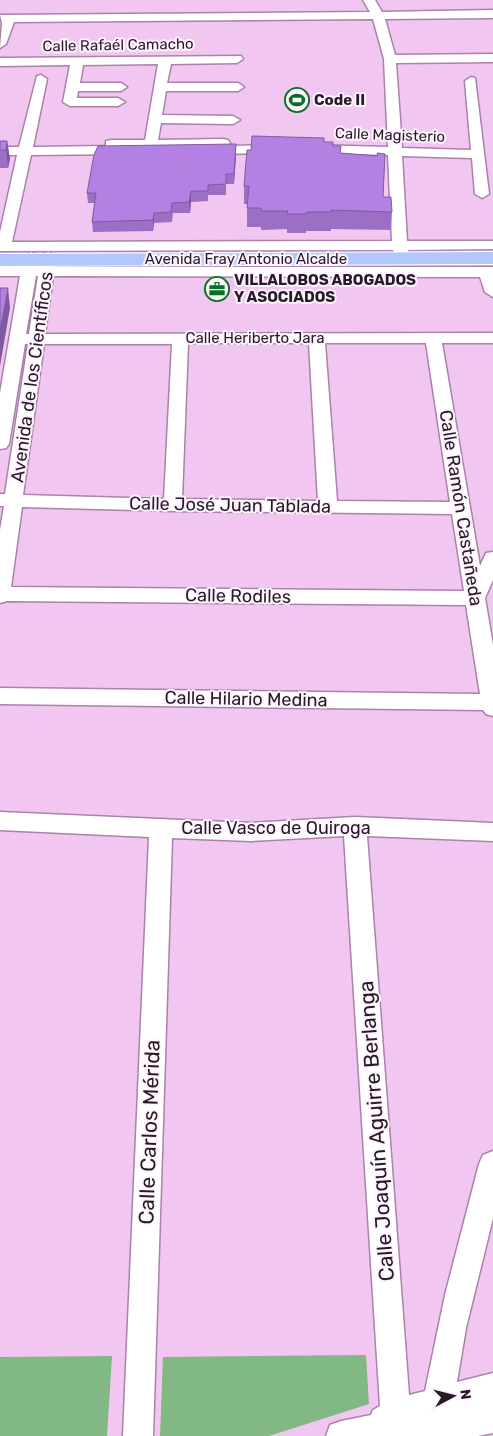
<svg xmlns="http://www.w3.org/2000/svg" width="493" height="1436" font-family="Rubik,sans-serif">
	<rect width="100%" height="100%" fill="#f1c6f1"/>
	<g fill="#81b884">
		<path d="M366 1355 369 1404 269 1436H160L163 1357Z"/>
		<path d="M112 1356 107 1436H0V1357Z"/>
	</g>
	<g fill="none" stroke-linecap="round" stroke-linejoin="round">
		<defs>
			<g id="minor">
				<path d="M363 0H375L382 12 493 10V18L385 19 395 55 493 54V62L396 63 402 148 471 150 465 81 471 77 475 78 489 194 482 198 475 194 472 158 402 156 407 241H493V249L408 250 411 258 403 263 398 261 393 250 0 251V232L17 155H0V147H19L37 76 41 75 47 79 33 147 106 146V141L111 140H145L158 64 83 65 80 83H121L127 87 121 91H78L77 98H118L125 102 118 106H70L63 102 70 65 0 66V58L241 56 243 59 237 63 171 64 167 83H238L244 87 238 91H166L162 115 233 116 240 120 233 124 161 123 158 140 223 139 228 140 230 143 228 146 280 145 287 149 280 153 208 154 203 153 201 150 203 147 130 148V153L125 154 31 155 12 242 392 241 388 155 313 153 306 149 313 145 388 147 384 59 373 19 14 22 6 44 0 48 2 23 0 15 370 12Z"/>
				<path d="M31 252 39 257 37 266H39L43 254 48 252 56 257 54 267H493V297L485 292 480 277 53 276 45 334 493 333V343H442L480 566 486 553 493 552V580L485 598 493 645V716L486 714 483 710 0 704V688L480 694 466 605 7 601 0 603V530L4 506H0V494H5L28 344H25L9 444 6 448 0 449V393L20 276H0V266H22L23 257ZM36 276H38L29 334H26ZM188 343H309L318 501 182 499ZM325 343H426L450 502 337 501ZM44 344H172L164 499 23 495ZM22 507 173 511 452 514 464 591 11 587Z"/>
				<path d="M0 812 251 823 355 817 493 823V841L367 836 409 1395 425 1391 445 1295 479 1164 483 1155 493 1151V1218L466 1328 457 1382 493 1373V1433L478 1436H326L330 1425 341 1421 371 1415 373 1410 380 1406 344 836 251 841 172 838 153 1436H123L149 837 0 830Z"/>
			</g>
			<path id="major" d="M493 252V264L0 266V254Z"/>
		</defs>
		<use href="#minor" stroke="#aa82aa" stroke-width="3"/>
		<use href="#major" stroke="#fff" stroke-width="2"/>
		<use href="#minor" fill="#fff" fill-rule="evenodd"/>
		<use href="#major" fill="#b2c8fa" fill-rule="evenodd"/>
	</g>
	<g fill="#9a6fc4">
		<path d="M0 141H7L10 159 8 168H0Z"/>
		<path d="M324 142 333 146 340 153 377 156V153L383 197 392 212 391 230 331 229V231H306V233H287V229L261 230V227H247V204H244V186L251 150Z"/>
		<path d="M236 144V155L234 184H226V195H208V201L191 202 190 213H173L172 222 154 223 153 231 93 232 92 222 95 203H88L87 193Z"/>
	</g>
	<g fill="#7d5aa0">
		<path d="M7 141 10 159 8 168 6 150Z"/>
		<path d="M236 144V155L234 184V174Z"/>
		<path d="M191 191V202L190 213 189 202Z"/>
		<path d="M154 213V223L153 231V220Z"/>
		<path d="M8 288 10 308 0 366V331Z"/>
	</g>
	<g fill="#b381e4" stroke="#7d5aa0">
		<path d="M252 136 324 138V142H333V146H341L340 153 378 156 377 153 385 154 383 197H391L392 212 331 210 332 212H307L306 214H287L288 211H261V208H247L249 186H244L247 150H251Z"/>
		<path d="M0 141H7L6 150H0Z"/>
		<path d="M236 144 234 174H226V184L208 185V191H191L189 202 172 203 171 212 154 213 153 220 92 222 96 193H87L94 155 98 146Z"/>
		<path d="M0 288H8L0 331Z"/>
	</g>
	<defs>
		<symbol id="stadium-ring" viewBox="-11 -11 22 22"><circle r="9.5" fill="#fdf4fd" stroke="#067122" stroke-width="1.5"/><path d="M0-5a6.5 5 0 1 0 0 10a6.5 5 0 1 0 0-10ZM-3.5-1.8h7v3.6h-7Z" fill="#067122"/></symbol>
		<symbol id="office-ring" viewBox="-11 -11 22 22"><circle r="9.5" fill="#fdf4fd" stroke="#067122" stroke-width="1.5"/><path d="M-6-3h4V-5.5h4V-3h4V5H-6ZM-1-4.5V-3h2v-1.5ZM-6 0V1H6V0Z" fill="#067122"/></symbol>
	</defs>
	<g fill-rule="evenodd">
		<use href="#stadium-ring" x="283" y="86" width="28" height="28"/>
		<use href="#office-ring" x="203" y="275" width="28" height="28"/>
	</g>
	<g text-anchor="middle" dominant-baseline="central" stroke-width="4" stroke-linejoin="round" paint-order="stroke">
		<g font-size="15" fill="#281929" stroke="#fdf4fd">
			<text transform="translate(118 45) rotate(-1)">Calle Rafaél Camacho</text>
			<text transform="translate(390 135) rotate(2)">Calle Magisterio</text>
			<text x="246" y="259">Avenida Fray Antonio Alcalde</text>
			<text x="255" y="338">Calle Heriberto Jara</text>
		</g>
		<g font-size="15" font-weight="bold" fill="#281929" stroke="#fdf4fd" text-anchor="start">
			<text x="314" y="100">Code II</text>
			<text x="234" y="280">VILLALOBOS ABOGADOS<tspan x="234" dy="17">Y ASOCIADOS</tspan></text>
		</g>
		<g font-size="18" fill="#281929" stroke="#fdf4fd">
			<text transform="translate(32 377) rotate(-82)">Avenida de los Científicos</text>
			<text transform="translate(230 505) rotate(1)">Calle José Juan Tablada</text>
			<text transform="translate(461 508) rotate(81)">Calle Ramón Castañeda</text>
			<text transform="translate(238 596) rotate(1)">Calle Rodiles</text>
			<text transform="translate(246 699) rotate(1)">Calle Hilario Medina</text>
			<text x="276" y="828">Calle Vasco de Quiroga</text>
		</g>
		<g font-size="21" fill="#281929" stroke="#fdf4fd">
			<text transform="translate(376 1131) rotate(-94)">Calle Joaquín Aguirre Berlanga</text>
			<text transform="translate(149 1132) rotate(-88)">Calle Carlos Mérida</text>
		</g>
	</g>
	<g transform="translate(453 1396) rotate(83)" stroke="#fdf4fd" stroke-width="4" paint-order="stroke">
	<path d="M0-4L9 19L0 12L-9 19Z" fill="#281929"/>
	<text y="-8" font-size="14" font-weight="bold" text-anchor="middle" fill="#281929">N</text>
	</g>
</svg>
